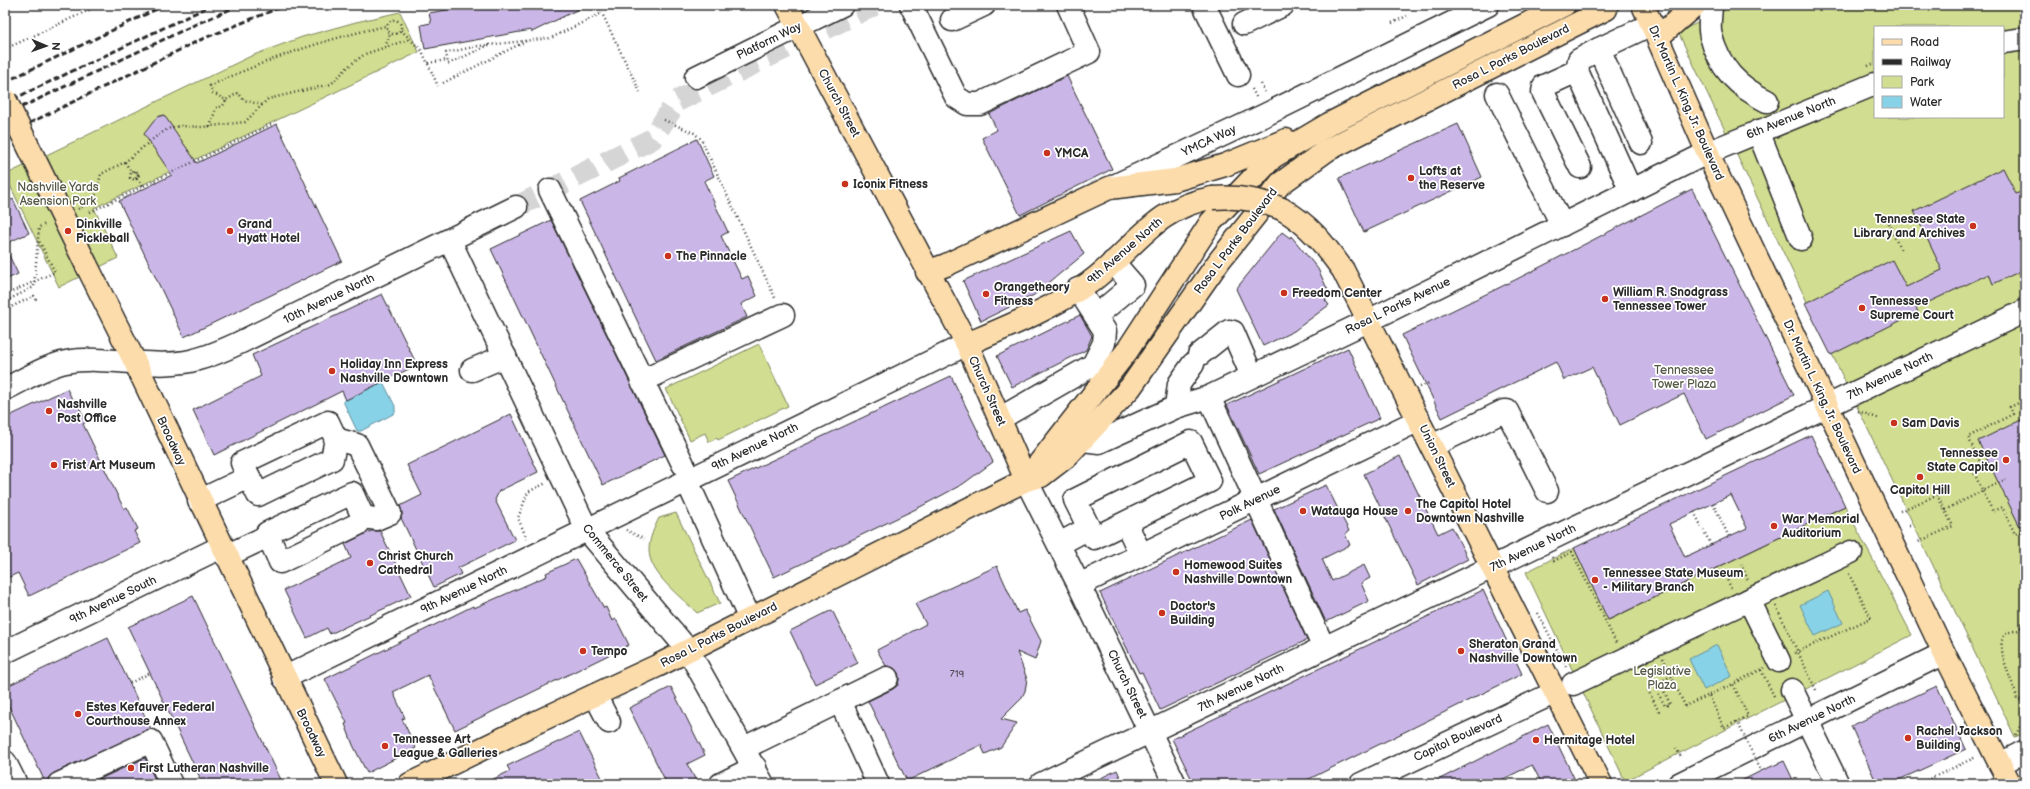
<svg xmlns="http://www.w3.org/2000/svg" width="2030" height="789" font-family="'Balsamiq Sans',sans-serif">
	<rect width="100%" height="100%" fill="#fff"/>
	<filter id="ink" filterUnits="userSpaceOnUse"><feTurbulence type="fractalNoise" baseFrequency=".025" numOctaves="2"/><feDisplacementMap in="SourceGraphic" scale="8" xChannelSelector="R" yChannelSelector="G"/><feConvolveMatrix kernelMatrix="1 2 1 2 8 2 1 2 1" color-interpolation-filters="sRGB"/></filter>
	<g filter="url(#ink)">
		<g fill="#d1dd90" stroke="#7e845e" fill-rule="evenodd">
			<path d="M1736 5H2025V733L2015 737 1678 32ZM1875 27H2003V117H1875Z"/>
			<path d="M400 12 419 52 94 208 118 258 59 287 5 175 251 56 302 37 356 22Z"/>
			<path d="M759 344 788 406 718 440 717 438 709 442 705 433 690 440 666 389Z"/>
			<path d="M1845 506 1912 635 1625 781 1526 572 1574 548 1609 620Z"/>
			<path d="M676 513 720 603 697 613C681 597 649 574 649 550 649 539 654 528 659 518Z"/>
		</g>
		<g fill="#88d2e8" stroke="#638f9c">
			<path d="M383 382 395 406V413L361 431H357L343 401Z"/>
			<path d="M1828 591 1843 623 1815 636 1800 605Z"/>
			<path d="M1717 645 1732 676 1704 690 1689 659Z"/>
		</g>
		<g fill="#cbb7e7" stroke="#2b2b2b" fill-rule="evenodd">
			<path d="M475 5H587L532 32 531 30 425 49 421 25 431 23 429 13Z"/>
			<path d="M1067 76 1112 169 1020 215 982 138 997 130 989 114Z"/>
			<path d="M164 115 197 163 277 124 342 261 184 337 119 201 172 175 144 134 157 117Z"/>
			<path d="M1458 124 1482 177 1364 232 1339 178Z"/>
			<path d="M697 139 714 176 704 181 728 232 721 236 742 279 748 276 757 296 741 304 747 317 656 360 580 201 620 181 619 178Z"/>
			<path d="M2003 168 2016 194 2025 190V269L1993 284 1989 274 1916 308 1918 312 1831 355 1805 303 1892 260 1906 287 1942 270 1914 211Z"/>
			<path d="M1692 189 1794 395 1706 439 1684 394 1620 425 1592 367 1564 380 1556 362 1442 418 1402 335 1517 279Z"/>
			<path d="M13 199 29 233 5 244V203Z"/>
			<path d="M551 220 665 455 603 485 491 249Z"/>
			<path d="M1071 231 1084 254 1034 295 981 321 963 281Z"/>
			<path d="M1282 232 1290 238 1291 236 1318 269 1331 297 1325 300 1329 305 1294 331 1263 346 1236 289Z"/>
			<path d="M5 247 18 274 5 280Z"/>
			<path d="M382 294 417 365 346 400 342 391 214 455 193 410 261 376 252 355Z"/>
			<path d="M1080 315 1092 336 1086 350 1012 387 997 356Z"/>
			<path d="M1348 348 1380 418 1259 474 1227 405Z"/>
			<path d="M951 376 993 462 963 484 920 507 774 577 728 481Z"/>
			<path d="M67 389 73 401 76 400 86 422 83 424 124 509 127 507 138 529 134 531 140 543 29 596 18 573 5 579V418Z"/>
			<path d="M511 414 538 472 499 491 495 500 515 540 458 568 461 574 434 587 401 518 402 514 400 506 422 495 407 465Z"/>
			<path d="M2025 418V537L1978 441Z"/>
			<path d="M1811 435 1845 506 1608 620 1574 548ZM1731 495 1747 528 1685 557 1669 524Z"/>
			<path d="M1400 456 1438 534 1452 527 1468 559 1418 585 1364 474Z"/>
			<path d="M1326 485 1349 531 1345 534 1350 545 1322 559 1332 581 1364 565 1370 578 1361 583 1369 601 1326 622 1274 509Z"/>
			<path d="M1252 520 1307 640 1160 710 1142 672 1139 673 1100 593Z"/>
			<path d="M371 531H380L411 596 330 634 327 628 307 638 284 590 351 558 345 544Z"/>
			<path d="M576 559 604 608 606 607 612 621 616 619 629 645 455 730 428 675 393 692 405 718 402 719 416 748 367 773 353 745 345 724 347 723 325 679 473 606 474 608 547 576 546 573Z"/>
			<path d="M997 566 1018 613 1025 610 1041 641 1035 660 1017 652 1027 679 1025 691 1021 699 1001 719 1017 723 1001 747 985 754 981 745 907 781 868 701 893 689 898 685 899 679 898 673 894 668 886 666 877 650 926 624 915 604Z"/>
			<path d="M1483 590 1522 674 1299 784H1194L1172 739Z"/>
			<path d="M193 596 283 784H203L128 627Z"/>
			<path d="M832 610 858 663 815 684 790 631Z"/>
			<path d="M108 638 151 729 54 773 49 777 46 784 5 698V687Z"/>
			<path d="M1937 686 1966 749 1890 784H1877L1851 726Z"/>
			<path d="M671 687 705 755 687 764 698 784H667L629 708Z"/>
			<path d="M1548 724 1577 784H1542L1532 765 1493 784H1430Z"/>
			<path d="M579 732 605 784H483L510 771 507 766Z"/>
			<path d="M145 758 157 784H89Z"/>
			<path d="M1784 761 1795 784H1735L1761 771Z"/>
			<path d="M1117 770 1123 784H1089Z"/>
		</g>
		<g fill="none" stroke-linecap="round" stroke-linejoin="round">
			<path stroke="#d5d5d5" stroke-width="22" stroke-dasharray="22 11" stroke-linecap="butt" d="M516 207 652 139 677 101 874 5"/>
			<defs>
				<g id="minor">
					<path d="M911 5 956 97 967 104H980L1089 52 1068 5"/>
					<path d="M1204 5 1238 75"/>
					<path d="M1711 5C1711 14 1708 27 1711 36 1719 68 1738 87 1767 101"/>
					<path d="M952 20 984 5"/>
					<path d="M1244 24 1283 5"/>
					<path d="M2003 42 2025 39"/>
					<path d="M1599 49 1579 60 1577 71 1631 191"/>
					<path d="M1577 71 1544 86 1543 92 1580 167"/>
					<path d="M696 77 842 5"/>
					<path d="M1497 94 1562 225"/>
					<path d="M1758 131 1801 239"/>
					<path d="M1641 143 1599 49 1652 24"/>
					<path d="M1114 186 1265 115 1488 5"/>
					<path d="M550 190 683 464"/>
					<path d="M450 241 587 530 688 650 763 784"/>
					<path d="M1096 316 1133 285 1113 262"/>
					<path d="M1199 355 1229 331 1233 332 1252 376"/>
					<path d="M472 370 505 356"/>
					<path d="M642 381 783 315"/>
					<path d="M5 389C24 380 45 366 66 362 105 355 146 368 185 362 204 359 222 351 239 343L516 207"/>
					<path d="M1209 397 1324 648"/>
					<path d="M1176 407 1179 384 1193 364"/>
					<path d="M999 419 1093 365 1104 343 1105 331 1078 289"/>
					<path d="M328 422 336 439 332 459 258 495 242 463Z"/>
					<path d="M336 439 357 445 390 513 376 519 363 517"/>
					<path d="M1083 440 1099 442 1176 407 1209 397 1370 320 1707 153 1875 84"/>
					<path d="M1432 446 1504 411H1507L1547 491"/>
					<path d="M1026 480 1079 585 1175 784"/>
					<path d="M687 481 750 619"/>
					<path d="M352 493 363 517 358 524 280 562 267 533Z"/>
					<path d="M199 501 249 477"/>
					<path d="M1126 523 1141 555"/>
					<path d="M1059 544 1089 528 1075 500 1191 442 1210 481 1094 538 1089 528"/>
					<path d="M226 556 268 536"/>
					<path d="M1079 585 1419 420"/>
					<path d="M1749 600 1779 661"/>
					<path d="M1647 648 1851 552"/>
					<path d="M5 652 221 547"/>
					<path d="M284 678 967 344"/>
					<path d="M1573 684 1640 652"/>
					<path d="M1792 690 1838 784"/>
					<path d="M595 695 609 722"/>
					<path d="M840 701 887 678"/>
					<path d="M744 748 840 701 878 784"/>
					<path d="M5 762 16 784"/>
					<path d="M2000 764 2025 751"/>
					<path d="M59 784 151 741 171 784"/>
					<path d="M721 784 755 767"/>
					<path d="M1041 784 2025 311"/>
					<path d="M1361 784 1556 692"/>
					<path d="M1679 784 1944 653"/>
				</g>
				<g id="major">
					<path d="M787 5 967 344 1026 480"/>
					<path d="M1643 5 1714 167 1944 653 2010 784"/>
					<path d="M1658 37 1695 5"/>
					<path d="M1282 209C1310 225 1324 244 1343 270L1601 784"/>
					<path d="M86 264 135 362 336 784"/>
					<path d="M927 272 946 265 1109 188 1175 180 1225 165 1286 140"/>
					<path d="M967 344C1009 326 1051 309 1089 283 1132 252 1154 207 1212 198"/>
					<path d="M1027 479 1127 351 1211 222 1273 157 1329 124 1564 5"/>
					<path d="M410 784 539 721 657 666 1026 480 1041 476 1067 456 1130 388 1219 261 1280 184 1327 150 1606 9"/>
				</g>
			</defs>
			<use href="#minor" stroke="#2b2b2b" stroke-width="25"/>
			<use href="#major" stroke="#2b2b2b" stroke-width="25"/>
			<g stroke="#2b2b2b" stroke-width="2.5" stroke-dasharray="1 3" stroke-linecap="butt">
				<path d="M598 5 640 92"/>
				<circle cx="394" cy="27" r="7"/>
				<path d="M1392 23 1407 16"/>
				<path d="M401 30 422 51 438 86"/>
				<path d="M489 45 448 64 446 53 478 46 551 38 602 13"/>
				<path d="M385 47 390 34"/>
				<path d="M5 49 100 5"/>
				<path d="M428 63 447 60"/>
				<path d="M1868 66 1875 63"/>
				<path d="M443 83 526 41"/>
				<path d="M1261 84 1266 95"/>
				<path d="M1252 89 1257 99"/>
				<path d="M262 105 244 100 238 93 226 100 213 93 210 86C267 59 325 39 386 26"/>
				<path d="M664 120 694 133 701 139 776 300"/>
				<path d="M210 127 216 108 223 106 226 100"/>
				<path d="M125 162 131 172 135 171 138 174 135 180 130 178 131 172C137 169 141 175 137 179L144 186"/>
				<path d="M78 209 94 201 101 174 125 162 158 135 170 128 179 126 203 127 245 122 268 99 331 84 350 65 365 54 410 39"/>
				<path d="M90 212 272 124"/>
				<path d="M1888 223 1901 251"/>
				<path d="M5 295 55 272 38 239"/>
				<path d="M36 300 34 296 9 308 6 301 34 287 39 227 46 224"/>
				<path d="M1420 387 1429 383"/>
				<path d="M2025 388 2022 389 2025 395"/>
				<path d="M2025 400 2010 407 2013 414 1968 437 1982 466 1973 471 1993 512 2002 507 2015 534 2025 529"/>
				<path d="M1858 411 1880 419"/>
				<path d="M1713 503 1729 537"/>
				<path d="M1945 510 2006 479"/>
				<path d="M1900 511 1937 495 1953 526 1916 543"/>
				<path d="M1694 512 1711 545"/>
				<path d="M1909 526H1911"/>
				<path d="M626 530 644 539"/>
				<path d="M527 539 518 518 528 492 546 483"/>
				<path d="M1552 557 1554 561 1572 552 1617 645"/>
				<path d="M1741 564 1748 580"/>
				<path d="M1724 573 1731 588"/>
				<path d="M1776 606 1816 690"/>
				<path d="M1538 613 1566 667"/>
				<path d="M2025 620 2022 623 2021 627 2025 632"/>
				<path d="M2022 629C2017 631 2011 631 2007 633 1991 643 2015 684 2017 699L2025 701"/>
				<path d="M1795 653 1871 618 1848 572"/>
				<path d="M1663 658 1685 706 1709 695 1724 728 1748 716 1733 684 1764 668"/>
				<path d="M1761 670 1774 696"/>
				<path d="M130 683 150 673"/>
				<path d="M1709 695 1733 684"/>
				<path d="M1659 712 1647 688 1654 685 1665 706 1670 704 1660 682 1671 676"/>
				<path d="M2016 735 2025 716"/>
				<path d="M1676 748 1681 757"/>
				<path d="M1919 784 1976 757"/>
			</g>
			<use href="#minor" stroke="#fff" stroke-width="22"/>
			<use href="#major" stroke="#fcdcab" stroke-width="22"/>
			<g stroke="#2b2b2b" stroke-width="3" stroke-dasharray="6 3" stroke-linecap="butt">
				<path d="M5 82 165 5"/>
				<path d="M5 103 212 5"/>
				<path d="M5 115 194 25 240 5"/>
				<path d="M5 135 200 40 286 5"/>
			</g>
			<defs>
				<g id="major-bridge">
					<path d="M5 99 86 264"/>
					<path d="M1212 198C1237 196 1259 199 1282 209"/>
				</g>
			</defs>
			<use href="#major-bridge" stroke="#2b2b2b" stroke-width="25" stroke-linecap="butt"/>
			<path stroke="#2b2b2b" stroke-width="2.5" stroke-dasharray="1 3" stroke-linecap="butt" d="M1737 721 1761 771"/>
			<use href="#major-bridge" stroke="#fcdcab" stroke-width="22"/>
		</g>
	</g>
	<g fill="#c8321e" stroke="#fff" stroke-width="1.5">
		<circle cx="1047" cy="153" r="4"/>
		<circle cx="1411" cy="178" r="4"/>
		<circle cx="845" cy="184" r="4"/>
		<circle cx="1973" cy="226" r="4"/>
		<circle cx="68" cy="231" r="4"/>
		<circle cx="230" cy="231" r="4"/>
		<circle cx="668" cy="256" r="4"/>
		<circle cx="1284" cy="293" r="4"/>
		<circle cx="986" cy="294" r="4"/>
		<circle cx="1605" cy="299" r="4"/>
		<circle cx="1862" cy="308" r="4"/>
		<circle cx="332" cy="371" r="4"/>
		<circle cx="49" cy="411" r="4"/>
		<circle cx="1894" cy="423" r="4"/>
		<circle cx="2006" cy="460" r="4"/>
		<circle cx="54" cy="465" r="4"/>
		<circle cx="1920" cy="477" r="4"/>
		<circle cx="1303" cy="511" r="4"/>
		<circle cx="1408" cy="511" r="4"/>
		<circle cx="1774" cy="526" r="4"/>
		<circle cx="370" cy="563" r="4"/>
		<circle cx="1176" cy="572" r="4"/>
		<circle cx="1595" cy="580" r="4"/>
		<circle cx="1162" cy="613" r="4"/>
		<circle cx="583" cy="651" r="4"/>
		<circle cx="1461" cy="651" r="4"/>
		<circle cx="78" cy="714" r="4"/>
		<circle cx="1908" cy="738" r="4"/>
		<circle cx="1536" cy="740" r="4"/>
		<circle cx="385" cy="746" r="4"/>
		<circle cx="131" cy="768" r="4"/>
	</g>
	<g text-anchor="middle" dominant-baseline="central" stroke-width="3.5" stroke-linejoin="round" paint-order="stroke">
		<g font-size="10" fill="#534e5a">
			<text x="957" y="674">719</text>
		</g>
		<g font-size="12" fill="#2b2b2b" stroke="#fff">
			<text transform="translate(769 41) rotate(-26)">Platform Way</text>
			<text transform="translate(1511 57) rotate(-27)">Rosa L Parks Boulevard</text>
			<text transform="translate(839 103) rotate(62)">Church Street</text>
			<text transform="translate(1686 103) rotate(66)">Dr. Martin L. King, Jr. Boulevard</text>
			<text transform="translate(1791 118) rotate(-22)">6th Avenue North</text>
			<text transform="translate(1209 141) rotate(-25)">YMCA Way</text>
			<text transform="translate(1236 241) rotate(-53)">Rosa L Parks Boulevard</text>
			<text transform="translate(1125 251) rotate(-41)">9th Avenue North</text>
			<text transform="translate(329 299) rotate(-26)">10th Avenue North</text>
			<text transform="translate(1398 306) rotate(-26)">Rosa L Parks Avenue</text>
			<text transform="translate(1890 376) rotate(-26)">7th Avenue North</text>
			<text transform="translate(987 391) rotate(66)">Church Street</text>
			<text transform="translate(1822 397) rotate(65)">Dr. Martin L. King, Jr. Boulevard</text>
			<text transform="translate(171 441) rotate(65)">Broadway</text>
			<text transform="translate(755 447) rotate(-26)">9th Avenue North</text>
			<text transform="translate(1437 456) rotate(64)">Union Street</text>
			<text transform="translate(1250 503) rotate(-26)">Polk Avenue</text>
			<text transform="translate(1533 548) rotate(-26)">7th Avenue North</text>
			<text transform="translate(615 563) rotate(51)">Commerce Street</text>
			<text transform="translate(464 590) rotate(-26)">9th Avenue North</text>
			<text transform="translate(113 600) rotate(-26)">9th Avenue South</text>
			<text transform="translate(719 635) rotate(-27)">Rosa L Parks Boulevard</text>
			<text transform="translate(1127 684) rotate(64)">Church Street</text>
			<text transform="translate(1241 688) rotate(-26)">7th Avenue North</text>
			<text transform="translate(1812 719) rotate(-26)">6th Avenue North</text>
			<text transform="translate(311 733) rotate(64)">Broadway</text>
			<text transform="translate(1458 738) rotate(-25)">Capitol Boulevard</text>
		</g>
		<g font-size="12" font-weight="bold" fill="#2b2b2b" stroke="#fff" text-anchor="start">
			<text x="1055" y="153">YMCA</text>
			<text x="1419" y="171">Lofts at<tspan x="1419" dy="14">the Reserve</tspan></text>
			<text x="853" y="184">Iconix Fitness</text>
			<text x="1965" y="219" text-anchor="end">Tennessee State<tspan x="1965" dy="14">Library and Archives</tspan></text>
			<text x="76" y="224">Dinkville<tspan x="76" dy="14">Pickleball</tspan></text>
			<text x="238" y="224">Grand<tspan x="238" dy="14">Hyatt Hotel</tspan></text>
			<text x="676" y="256">The Pinnacle</text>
			<text x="994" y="287">Orangetheory<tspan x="994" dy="14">Fitness</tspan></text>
			<text x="1613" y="292">William R. Snodgrass<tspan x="1613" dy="14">Tennessee Tower</tspan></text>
			<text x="1292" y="293">Freedom Center</text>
			<text x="1870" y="301">Tennessee<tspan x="1870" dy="14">Supreme Court</tspan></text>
			<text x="340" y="364">Holiday Inn Express<tspan x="340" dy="14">Nashville Downtown</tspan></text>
			<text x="57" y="404">Nashville<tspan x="57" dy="14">Post Office</tspan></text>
			<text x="1902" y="423">Sam Davis</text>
			<text x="1998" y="453" text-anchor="end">Tennessee<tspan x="1998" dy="14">State Capitol</tspan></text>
			<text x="62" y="465">Frist Art Museum</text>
			<text x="1920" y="490" text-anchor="middle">Capitol Hill</text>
			<text x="1416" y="504">The Capitol Hotel<tspan x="1416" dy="14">Downtown Nashville</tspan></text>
			<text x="1311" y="511">Watauga House</text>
			<text x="1782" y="519">War Memorial<tspan x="1782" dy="14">Auditorium</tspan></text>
			<text x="378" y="556">Christ Church<tspan x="378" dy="14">Cathedral</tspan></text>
			<text x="1184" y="565">Homewood Suites<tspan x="1184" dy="14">Nashville Downtown</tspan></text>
			<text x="1603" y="573">Tennessee State Museum<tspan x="1603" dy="14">- Military Branch</tspan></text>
			<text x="1170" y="606">Doctor's<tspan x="1170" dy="14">Building</tspan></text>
			<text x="1469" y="644">Sheraton Grand<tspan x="1469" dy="14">Nashville Downtown</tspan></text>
			<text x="591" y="651">Tempo</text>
			<text x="86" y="707">Estes Kefauver Federal<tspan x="86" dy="14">Courthouse Annex</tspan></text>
			<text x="1916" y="731">Rachel Jackson<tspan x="1916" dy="14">Building</tspan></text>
			<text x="393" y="739">Tennessee Art<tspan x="393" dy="14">League &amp; Galleries</tspan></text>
			<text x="1544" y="740">Hermitage Hotel</text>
			<text x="139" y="768">First Lutheran Nashville</text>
		</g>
		<g font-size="12" fill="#545844" stroke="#fff">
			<text x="58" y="187">Nashville Yards<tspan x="58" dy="14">Asension Park</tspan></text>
			<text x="1684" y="370">Tennessee<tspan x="1684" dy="14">Tower Plaza</tspan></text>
			<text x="1662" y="671">Legislative<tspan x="1662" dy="14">Plaza</tspan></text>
		</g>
	</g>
	<rect width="2030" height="789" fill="none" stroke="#fff" stroke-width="20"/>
	<rect x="10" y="10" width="2010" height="769" fill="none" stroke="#2b2b2b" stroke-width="1.5" filter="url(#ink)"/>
	<rect x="1874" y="26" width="130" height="92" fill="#ffffff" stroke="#aaaaaa"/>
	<rect x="1882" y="39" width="20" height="6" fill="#fcdcab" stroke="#aaaaaa"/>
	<text x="1910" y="46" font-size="12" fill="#2b2b2b">Road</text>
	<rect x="1882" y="59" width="20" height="6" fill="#2b2b2b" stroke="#aaaaaa"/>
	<text x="1910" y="66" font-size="12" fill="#2b2b2b">Railway</text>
	<rect x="1882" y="76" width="20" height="12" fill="#d1dd90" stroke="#aaaaaa"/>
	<text x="1910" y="86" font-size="12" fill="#2b2b2b">Park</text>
	<rect x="1882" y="96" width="20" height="12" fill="#88d2e8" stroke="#aaaaaa"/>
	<text x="1910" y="106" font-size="12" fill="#2b2b2b">Water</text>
	<g transform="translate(46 46) rotate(92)" stroke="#ffffff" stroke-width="3" paint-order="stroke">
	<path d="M0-3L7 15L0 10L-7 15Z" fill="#2b2b2b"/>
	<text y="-6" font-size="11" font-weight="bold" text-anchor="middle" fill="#2b2b2b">N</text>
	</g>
</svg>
